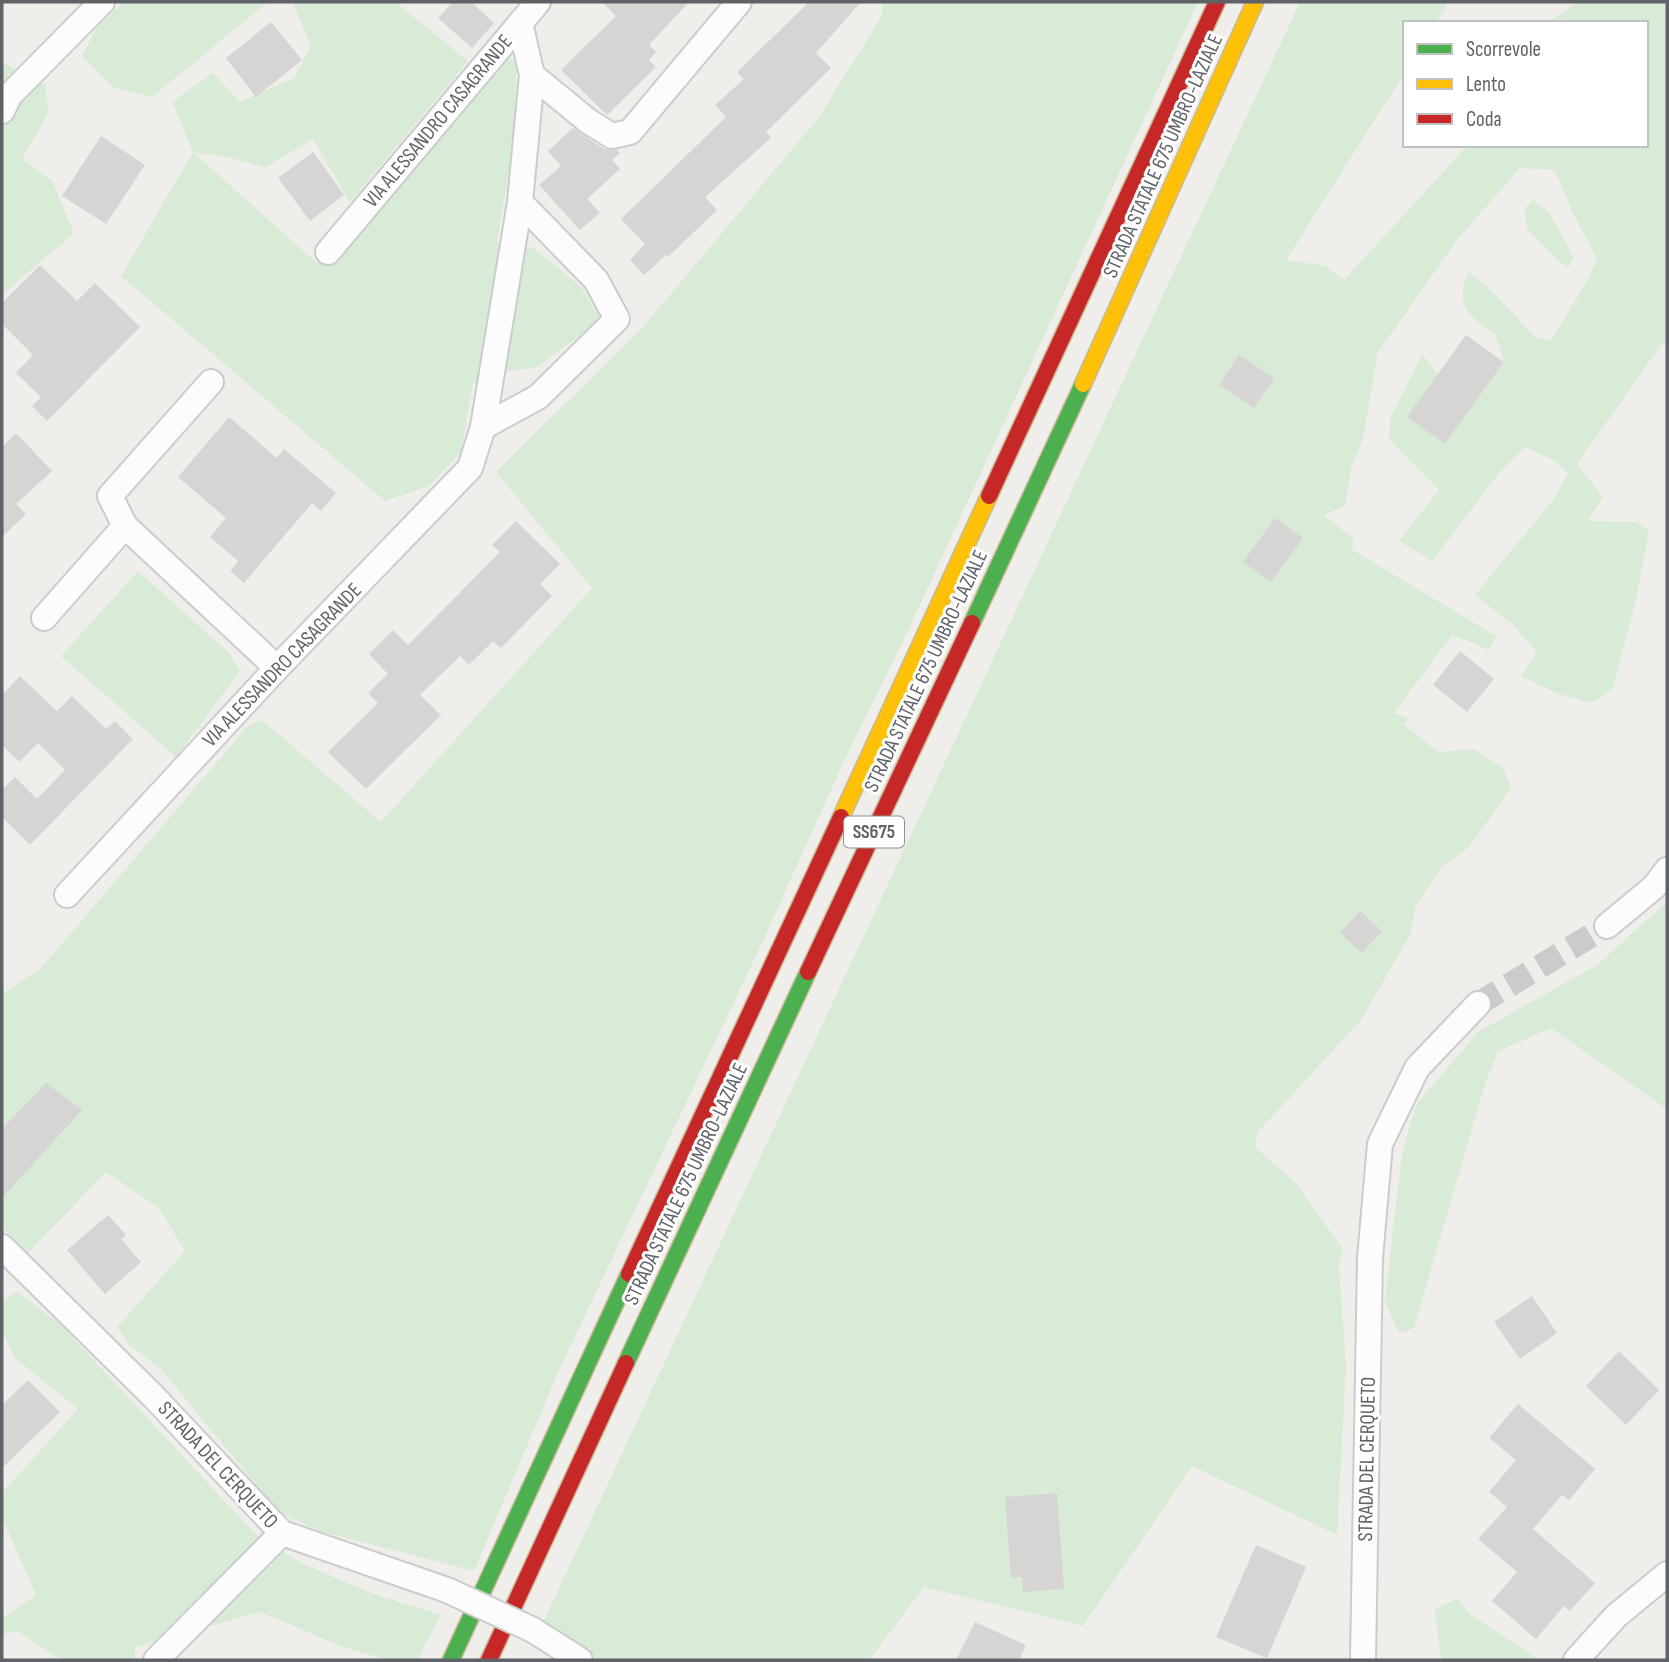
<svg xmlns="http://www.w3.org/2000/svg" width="1669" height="1662" font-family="'Sofia Sans Condensed',sans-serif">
	<rect width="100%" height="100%" fill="#efeeea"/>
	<g fill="#d8ebd6">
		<path d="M123 2H268L152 97 114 88 82 56 96 29Z"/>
		<path d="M298 2H395L468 61 350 202 313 139 265 168 225 156 194 153 317 263 336 260 507 55 516 63V128L497 242 535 249 581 287 600 317 582 334 537 367 511 371 473 383 461 452 427 487 385 501 121 276 193 152 172 102 213 73 240 102 294 78 311 45 293 4Z"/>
		<path d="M883 2H1198L906 635 843 763 763 941 560 1368 474 1571 319 1531 279 1512 160 1368 129 1345 117 1327 185 1251 159 1208 106 1172 27 1254 2 1227V994L41 968 247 727 262 720 381 822 592 588 496 472 644 326 819 117 881 17Z"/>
		<path d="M1300 2H1449L1436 23H1405V72L1286 260 1326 266 1344 280 1468 145H1646V23H1548L1578 2H1667V342L1661 345 1577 464 1603 497 1588 521 1636 522 1649 530 1637 595 1613 689 1591 703 1556 693 1521 676 1537 652 1512 624 1475 595 1553 500 1568 473 1555 461 1525 447 1499 473 1432 561 1399 541 1439 490 1389 439 1390 419 1422 354 1438 375 1408 417 1445 444 1504 362 1495 334C1470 318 1453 303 1469 272L1495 294 1535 337 1551 341 1586 283 1597 259 1573 213 1555 170 1520 168 1457 240 1378 352 1363 438 1351 469 1345 506 1324 515 1355 540 1351 549 1496 636 1490 650 1452 635 1394 713 1409 719 1403 724 1438 752 1474 749 1503 768 1511 788 1469 847 1443 866 1415 907 1411 934 1360 1021 1258 1132 1255 1147 1296 1183 1342 1248 1339 1268 1346 1367 1337 1535 1192 1466 1083 1626 924 1587 869 1660H588L541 1627Z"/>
		<path d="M2 63 45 84 48 113 22 159 52 180 74 233 2 295Z"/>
		<path d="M1533 200 1549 212 1574 258 1568 268 1558 261 1527 229 1525 208Z"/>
		<path d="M138 571 230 654 240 671 176 757 61 656Z"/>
		<path d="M1667 902V1109L1551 1028 1498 1051 1485 1084 1414 1328 1399 1333 1385 1301 1402 1153 1416 1105 1478 1032 1597 965Z"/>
		<path d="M17 1291 62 1326 255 1534 303 1564 371 1593 441 1615 417 1660H389L343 1647 260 1612 135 1647V1660H58V1658L17 1631 2 1634V1619L36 1595 2 1517V1493L78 1409 15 1358 2 1330V1301Z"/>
		<path d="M1457 1599 1472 1616 1536 1657 1535 1660H1441L1435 1609Z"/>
	</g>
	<g fill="#d6d5d3">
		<path d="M453 2H471L494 23 472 48 438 18Z"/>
		<path d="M602 2H689L649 45 656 52 649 60 656 67 607 115 561 70 616 16Z"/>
		<path d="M809 2H861L816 53 831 68 766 132 771 138 705 197 717 210 668 257 666 255 644 275 630 260 645 244 621 219 726 117 715 105 744 79 737 72Z"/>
		<path d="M271 22 302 60 256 97 226 58Z"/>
		<path d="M573 128 604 149 617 150 620 153 612 160 620 169 587 199 600 213 580 230 539 185 561 166 548 151Z"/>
		<path d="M101 136 145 165 106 224 62 196Z"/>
		<path d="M313 152 344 195 310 221 278 178Z"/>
		<path d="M40 265 77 301 95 283 140 327 47 421 32 406 41 397 16 373 33 355 2 324V303Z"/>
		<path d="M1466 335 1504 362 1445 444 1407 417Z"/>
		<path d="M1239 355 1274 378 1254 408 1219 385Z"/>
		<path d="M229 417 277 458 284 449 336 493 321 511 312 503 244 583 230 571 238 561 210 537 226 518 178 477Z"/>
		<path d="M16 433 52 471 16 504 26 514 2 537V447Z"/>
		<path d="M1275 518 1303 538 1271 582 1243 562Z"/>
		<path d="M516 521 560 564 540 584 552 596 501 648 493 641 469 665 460 656 420 695 441 715 366 789 328 752 378 703 368 693 388 674 369 654 393 630 408 645 500 552 492 545Z"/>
		<path d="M1460 651 1494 679 1467 712 1433 685Z"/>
		<path d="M20 676 57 711 72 696 106 729 115 721 133 739 30 845 2 817V790L15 777 37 799 65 770 38 743 19 762 2 745V695Z"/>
		<path d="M1360 911 1382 931 1362 953 1340 933Z"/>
		<path d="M46 1083 82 1110 2 1198V1129Z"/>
		<path d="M108 1215 126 1235 121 1239 141 1262 105 1294 67 1250Z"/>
		<path d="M1532 1296 1557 1333 1520 1359 1494 1322Z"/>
		<path d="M1619 1351 1659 1390 1626 1425 1586 1386Z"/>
		<path d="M28 1380 60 1412 2 1468V1405Z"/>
		<path d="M1518 1404 1595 1469 1569 1500 1562 1495 1533 1529 1595 1583 1570 1611 1564 1606 1536 1639 1492 1601 1517 1572 1478 1539 1507 1507 1489 1492 1516 1460 1489 1438Z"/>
		<path d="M1057 1493 1064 1589 1023 1592 1022 1577 1011 1578 1005 1497Z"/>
		<path d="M1256 1545 1306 1567 1267 1658 1216 1637Z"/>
		<path d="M975 1622 1026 1645 1019 1660H956Z"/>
	</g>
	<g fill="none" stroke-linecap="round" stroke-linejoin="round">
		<path stroke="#cbcbca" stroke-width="24" stroke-dasharray="24 12" stroke-linecap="butt" d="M1478 1004 1607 926"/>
		<defs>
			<g id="street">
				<path d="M532 75 588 121 612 136 630 132 739 2"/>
				<path d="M2 111 10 95 102 2"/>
				<path d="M328 252 538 2"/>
				<path d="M483 427 538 397 617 319 596 280 520 202"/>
				<path d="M125 526 110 496 211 382"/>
				<path d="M44 618 125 526 277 668"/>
				<path d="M67 895 277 668 470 468 483 427 520 202 532 75 520 23"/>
				<path d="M1607 926 1654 887 1667 870"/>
				<path d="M2 1247 153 1396 282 1533 447 1590"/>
				<path d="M533 1630 580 1660"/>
				<path d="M156 1660 282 1533"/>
				<path d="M1363 1660 1370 1258 1380 1144 1417 1068 1478 1004"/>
				<path d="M1576 1660 1616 1616 1667 1574"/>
			</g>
			<g id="fast">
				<path d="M972 623 1083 384"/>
				<path d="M626 1363 808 972"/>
				<path d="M451 1660 629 1274"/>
			</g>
			<g id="slow">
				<path d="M1083 384 1255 2"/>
				<path d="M841 817 989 496"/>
			</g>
			<g id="jam">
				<path d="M989 496 1217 2"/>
				<path d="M808 972 972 623"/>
				<path d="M629 1274 841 817"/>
				<path d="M489 1660 626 1363"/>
			</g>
		</defs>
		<use href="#street" stroke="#cbcccc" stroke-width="28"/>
		<use href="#fast" stroke="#c8b996" stroke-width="19"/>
		<use href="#slow" stroke="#c8b996" stroke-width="19"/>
		<use href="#jam" stroke="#c8b996" stroke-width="19"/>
		<use href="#street" stroke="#fdfcfc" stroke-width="24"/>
		<use href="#fast" stroke="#4caf50" stroke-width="16"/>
		<use href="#slow" stroke="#ffc107" stroke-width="16"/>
		<use href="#jam" stroke="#c62828" stroke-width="16"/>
		<defs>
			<path id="street-bridge" d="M447 1590 533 1630"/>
		</defs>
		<use href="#street-bridge" stroke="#cbcccc" stroke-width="28" stroke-linecap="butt"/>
		<use href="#street-bridge" stroke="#fdfcfc" stroke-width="24"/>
	</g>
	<g text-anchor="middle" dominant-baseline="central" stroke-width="6" stroke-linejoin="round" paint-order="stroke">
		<rect fill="#fff" stroke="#8f9295" stroke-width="2" x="844" y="816.5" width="60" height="31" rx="5"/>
		<g font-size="19" font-weight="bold" fill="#5f6368">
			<text x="874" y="832">SS675</text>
		</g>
		<g font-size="21" fill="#5f6368" stroke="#fff">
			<text transform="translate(438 121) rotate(-50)">VIA ALESSANDRO CASAGRANDE</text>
			<text transform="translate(1163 156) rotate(-66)">STRADA STATALE 675 UMBRO-LAZIALE</text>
			<text transform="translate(282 665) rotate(-46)">VIA ALESSANDRO CASAGRANDE</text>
			<text transform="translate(926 671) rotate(-65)">STRADA STATALE 675 UMBRO-LAZIALE</text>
			<text transform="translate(686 1184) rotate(-65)">STRADA STATALE 675 UMBRO-LAZIALE</text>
			<text transform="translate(1367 1459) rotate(-89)">STRADA DEL CERQUETO</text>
			<text transform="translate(218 1465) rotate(47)">STRADA DEL CERQUETO</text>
		</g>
	</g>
	<rect width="1669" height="1662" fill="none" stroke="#5f6368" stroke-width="7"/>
	<rect x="1403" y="21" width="245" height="126" fill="#ffffff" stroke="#bfc1c3" stroke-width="2"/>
	<rect x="1417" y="44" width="35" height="10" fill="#4caf50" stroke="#bfc1c3" stroke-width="2"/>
	<text x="1466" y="56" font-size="21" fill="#5f6368">Scorrevole</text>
	<rect x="1417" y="79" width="35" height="10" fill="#ffc107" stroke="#bfc1c3" stroke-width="2"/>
	<text x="1466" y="91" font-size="21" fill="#5f6368">Lento</text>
	<rect x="1417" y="114" width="35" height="10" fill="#c62828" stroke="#bfc1c3" stroke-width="2"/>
	<text x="1466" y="126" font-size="21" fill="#5f6368">Coda</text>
</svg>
